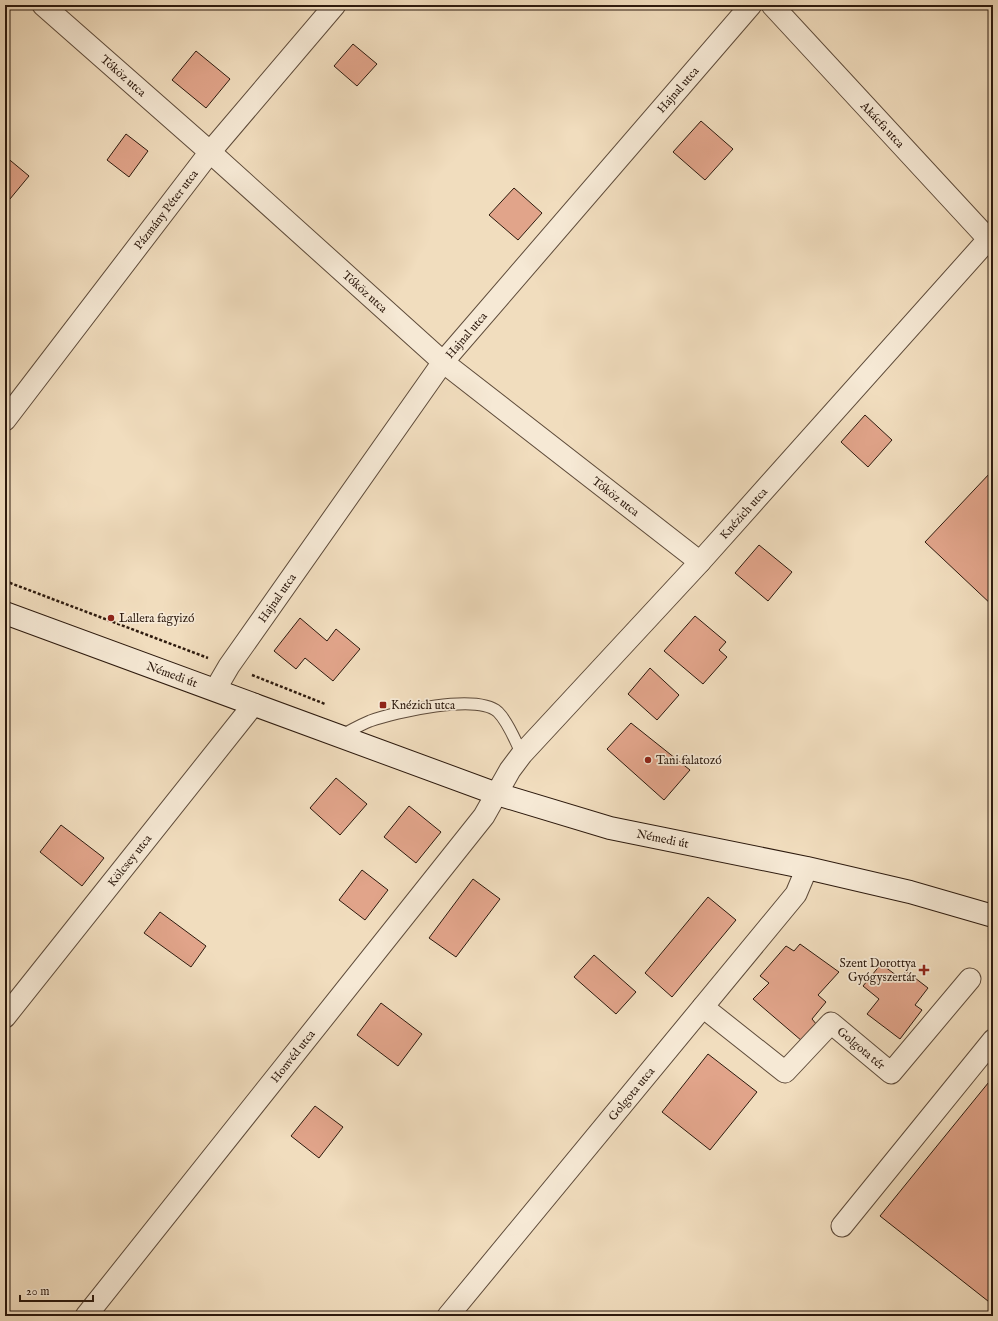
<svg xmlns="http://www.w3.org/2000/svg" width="998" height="1321" font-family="'IM FELL English',serif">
	<rect width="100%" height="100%" fill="#f1ddbe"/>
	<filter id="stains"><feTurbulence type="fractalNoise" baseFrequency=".005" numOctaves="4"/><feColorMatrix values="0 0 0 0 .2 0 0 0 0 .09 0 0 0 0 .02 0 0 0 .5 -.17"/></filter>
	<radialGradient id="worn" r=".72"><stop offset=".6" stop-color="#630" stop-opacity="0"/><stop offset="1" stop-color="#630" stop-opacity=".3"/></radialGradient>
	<g fill="#e1a48a" stroke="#2d1a0e">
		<path d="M353 44 377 64 357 86 334 66Z"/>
		<path d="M196 51 230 79 206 108 172 80Z"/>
		<path d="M701 121 733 149 705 180 673 152Z"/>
		<path d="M126 134 148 151 129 177 107 160Z"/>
		<path d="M5 156 29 176 5 205Z"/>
		<path d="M514 188 542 213 518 240 489 215Z"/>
		<path d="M865 415 892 440 868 467 841 442Z"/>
		<path d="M991 472 993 474V606L925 542Z"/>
		<path d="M759 545 792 572 768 601 735 573Z"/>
		<path d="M695 616 726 642 719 650 727 657 703 684 664 651Z"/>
		<path d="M300 618 327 641 336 629 360 649 333 681 305 658 296 669 274 651Z"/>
		<path d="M650 668 679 695 657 720 628 694Z"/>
		<path d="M631 723 690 770 664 800 607 749Z"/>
		<path d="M336 778 367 804 340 835 310 808Z"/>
		<path d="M409 806 441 832 416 863 384 837Z"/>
		<path d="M61 825 104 858 82 886 40 852Z"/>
		<path d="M362 870 388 890 365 920 339 900Z"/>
		<path d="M473 879 500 899 456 957 429 938Z"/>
		<path d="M708 897 736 920 672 997 645 973Z"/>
		<path d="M160 912 206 946 191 967 144 933Z"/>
		<path d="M800 944 839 972 818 995 826 1002 812 1019 817 1025 802 1041 753 999 769 983 760 976 786 946 794 951Z"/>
		<path d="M594 955 636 992 616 1014 574 977Z"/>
		<path d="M881 964 900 978 906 971 928 988 915 1005 922 1010 900 1039 867 1014 879 999 863 986Z"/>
		<path d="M381 1003 422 1034 398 1066 357 1035Z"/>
		<path d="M708 1054 757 1092 710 1150 662 1112Z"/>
		<path d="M993 1077V1305L880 1216Z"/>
		<path d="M315 1106 343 1127 319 1158 291 1136Z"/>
	</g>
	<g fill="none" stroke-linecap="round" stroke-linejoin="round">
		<defs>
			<path id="lane" d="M340 736C350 731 360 725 370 721 395 712 477 693 498 712 509 723 515 741 522 754"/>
			<g id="street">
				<path id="s1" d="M43 5 210 152 443 362 700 562"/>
				<path id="s2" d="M772 5 993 244"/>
				<path id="s3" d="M5 420 210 152 335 5"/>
				<path id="s4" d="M215 690 229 666 443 362 751 5"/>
				<path id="s5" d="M703 1007 785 1072 831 1023 891 1073 970 979"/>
				<path id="s6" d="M5 1017 254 704"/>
				<path d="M842 1226 993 1040"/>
				<path id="s7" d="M86 1316 484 816 510 770 522 754 700 562 993 234"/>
				<path id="s8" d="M448 1316 796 894 807 868"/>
			</g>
			<g id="secondary">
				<path id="s9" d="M5 613 497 794 610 828 807 868 910 892 993 916"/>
			</g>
		</defs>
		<use href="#lane" stroke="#5e4b3a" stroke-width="13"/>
		<use href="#street" stroke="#5e4b3a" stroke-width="23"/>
		<use href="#secondary" stroke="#2d1a0e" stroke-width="24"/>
		<g stroke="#2d1a0e" stroke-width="2.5" stroke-dasharray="3 2" stroke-linecap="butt">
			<path d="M5 581 208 658"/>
			<path d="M252 675 325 704"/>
		</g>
		<use href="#lane" stroke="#f6e9d5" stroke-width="11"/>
		<use href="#street" stroke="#f6e9d5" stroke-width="21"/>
		<use href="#secondary" stroke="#f6e9d5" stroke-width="22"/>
	</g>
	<g fill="#8f2418" stroke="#f6e9d5" stroke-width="1.5">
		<circle cx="111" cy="618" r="4"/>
		<rect x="379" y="701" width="8" height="8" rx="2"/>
		<circle cx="648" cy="760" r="4"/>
		<path d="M922 964h4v4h4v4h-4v4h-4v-4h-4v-4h4z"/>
	</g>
	<g text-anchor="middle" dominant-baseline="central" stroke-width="3.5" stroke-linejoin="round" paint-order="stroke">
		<g font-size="12" fill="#2d1a0e" stroke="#f6e9d5">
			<text stroke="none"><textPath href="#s1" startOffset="107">Tóköz utca</textPath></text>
			<text stroke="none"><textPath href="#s4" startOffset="759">Hajnal utca</textPath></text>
			<text stroke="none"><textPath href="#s2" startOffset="163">Akácfa utca</textPath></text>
			<text stroke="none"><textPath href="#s3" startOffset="265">Pázmány Péter utca</textPath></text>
			<text stroke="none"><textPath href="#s1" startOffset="431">Tóköz utca</textPath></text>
			<text stroke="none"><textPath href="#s4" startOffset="435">Hajnal utca</textPath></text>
			<text stroke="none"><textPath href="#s1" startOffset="755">Tóköz utca</textPath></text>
			<text stroke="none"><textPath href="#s7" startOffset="1039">Knézich utca</textPath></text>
			<text stroke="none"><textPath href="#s4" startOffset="111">Hajnal utca</textPath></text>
			<text stroke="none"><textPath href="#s9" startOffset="178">Némedi út</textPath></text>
			<text stroke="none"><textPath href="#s9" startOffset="696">Némedi út</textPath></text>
			<text stroke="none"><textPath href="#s6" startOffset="200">Kölcsey utca</textPath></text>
			<text stroke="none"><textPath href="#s5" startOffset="211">Golgota tér</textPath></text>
			<text stroke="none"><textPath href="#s7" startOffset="332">Honvéd utca</textPath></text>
			<text stroke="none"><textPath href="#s8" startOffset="288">Golgota utca</textPath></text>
		</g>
		<g font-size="12" fill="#2d1a0e" stroke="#f6e9d5" text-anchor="start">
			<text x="119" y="618">Lallera fagyizó</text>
			<text x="391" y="705">Knézich utca</text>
			<text x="656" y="760">Tani falatozó</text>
			<text x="916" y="963" text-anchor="end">Szent Dorottya<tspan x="916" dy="14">Gyógyszertár</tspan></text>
		</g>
	</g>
	<rect width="998" height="1321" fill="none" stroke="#f1ddbe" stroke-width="20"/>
	<rect x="6" y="6" width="986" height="1309" fill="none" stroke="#2d1a0e" stroke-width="2"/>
	<rect x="10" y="10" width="978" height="1301" fill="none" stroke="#2d1a0e"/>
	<path d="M20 1295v6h73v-6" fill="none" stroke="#2d1a0e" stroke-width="2"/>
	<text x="26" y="1295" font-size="12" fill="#2d1a0e" stroke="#f6e9d5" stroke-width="3" paint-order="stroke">20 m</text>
	<rect width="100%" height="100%" filter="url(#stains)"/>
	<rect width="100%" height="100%" fill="url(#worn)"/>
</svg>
